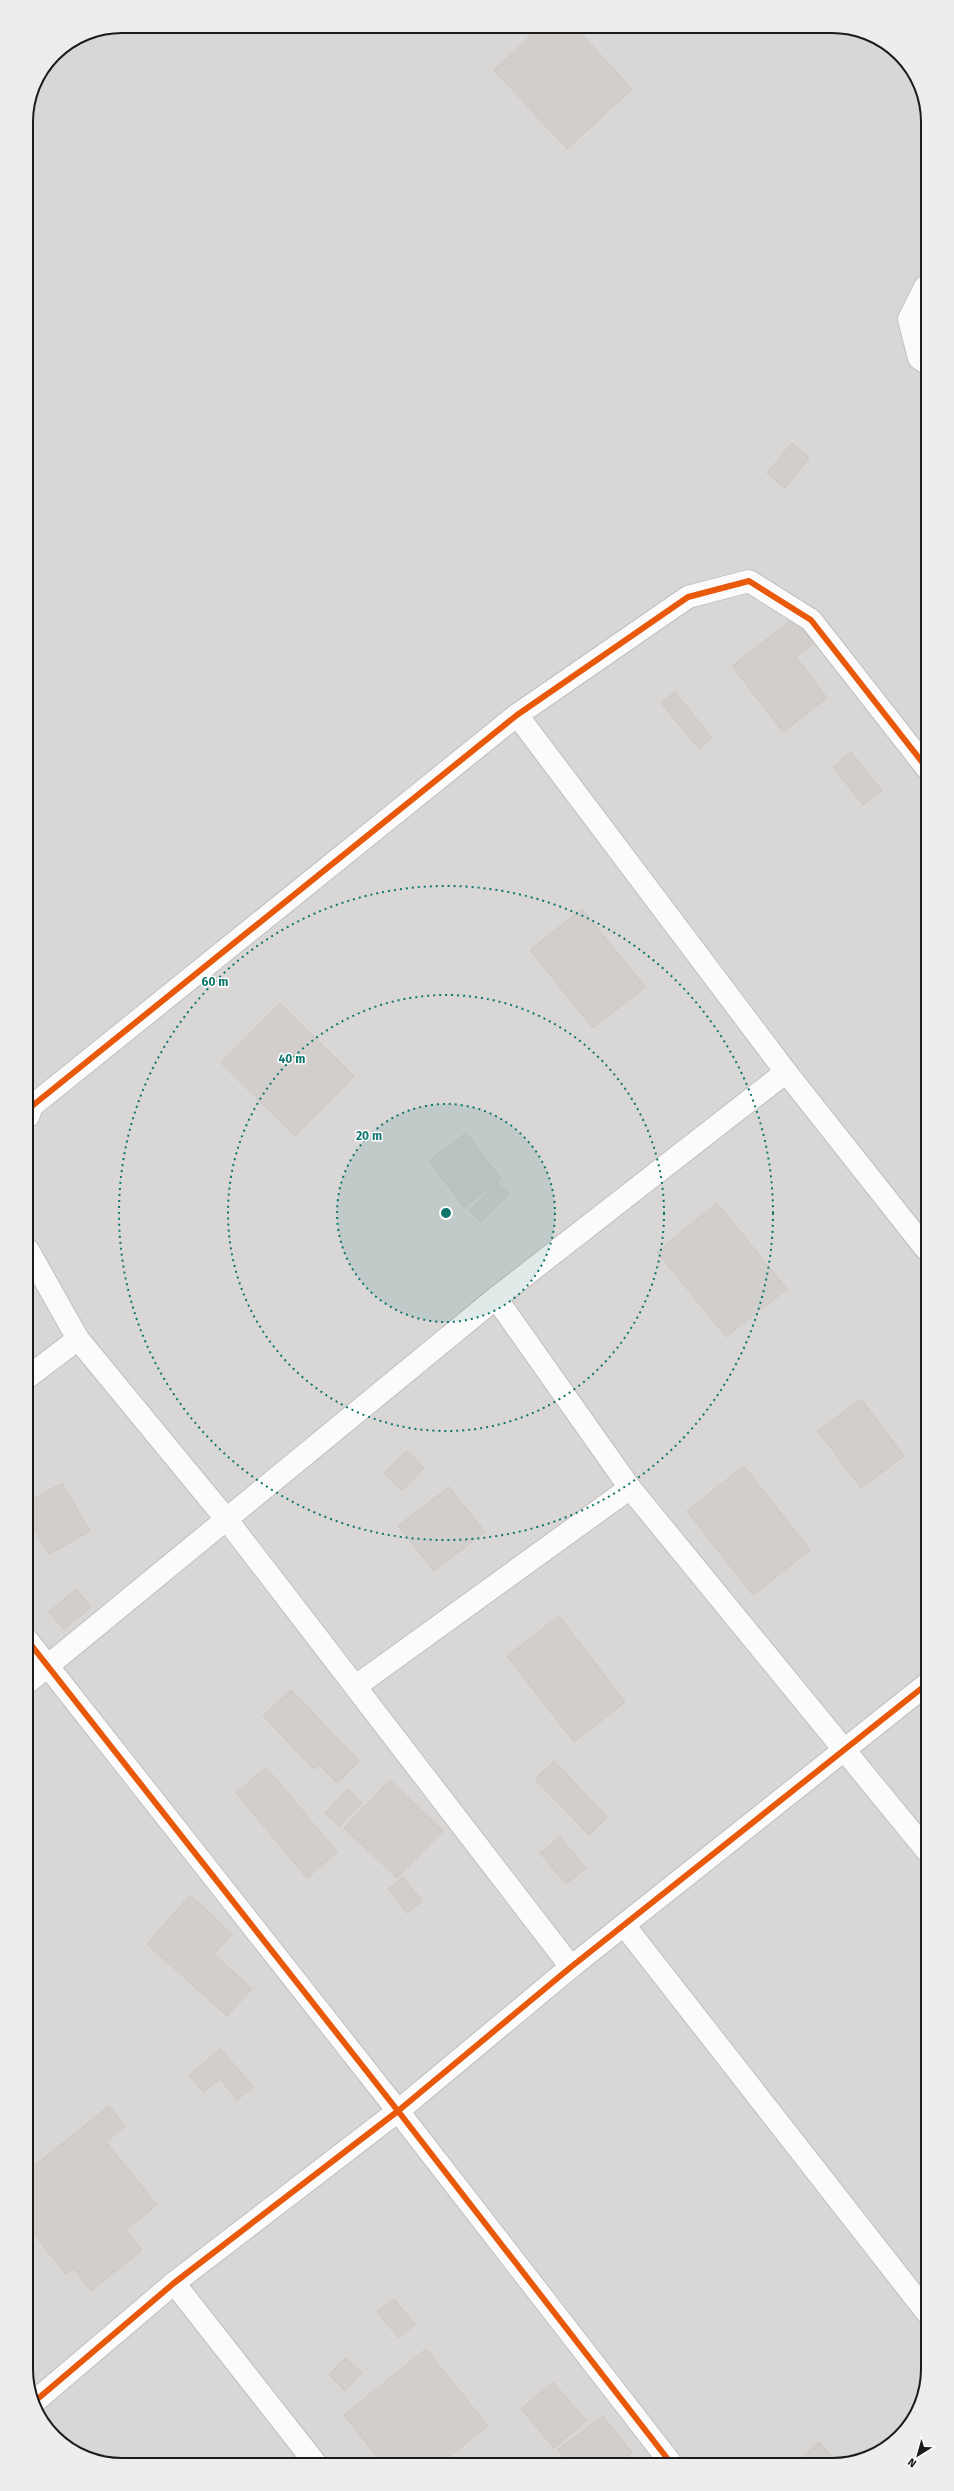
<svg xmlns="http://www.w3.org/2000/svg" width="954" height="2491" font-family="'Fira Sans',sans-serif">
	<rect width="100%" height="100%" fill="#eae6e3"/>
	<path fill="#d9d6d6" d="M122 26H839L891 46 912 68 925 97 928 2369 923 2400 908 2428 885 2449 857 2462 115 2465 85 2458 59 2441 29 2394 26 116 33 85 54 54 85 33Z"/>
	<g fill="#d2cecc" stroke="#cdc7c4">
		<path d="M541 26H574L632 89 567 149 494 70Z"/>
		<path d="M792 443 809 458 785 488 767 473Z"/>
		<path d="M794 618 814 643 796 657 827 698 783 732 732 666Z"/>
		<path d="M675 692 712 738 699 749 661 703Z"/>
		<path d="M851 752 882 791 863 805 833 767Z"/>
		<path d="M582 909 645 987 593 1028 530 950Z"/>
		<path d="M280 1003 354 1076 295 1136 221 1063Z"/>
		<path d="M466 1133 501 1179 464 1207 429 1161Z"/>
		<path d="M497 1183 509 1194 481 1222 469 1211Z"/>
		<path d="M717 1203 787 1289 726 1337 657 1252Z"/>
		<path d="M861 1399 904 1456 861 1488 818 1431Z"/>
		<path d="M407 1451 424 1468 402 1490 384 1473Z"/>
		<path d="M744 1466 810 1550 753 1595 687 1511Z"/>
		<path d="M62 1483 90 1531 49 1554 28 1518V1502Z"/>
		<path d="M449 1487 485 1532 434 1571 398 1526Z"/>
		<path d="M76 1589 91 1607 64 1629 49 1612Z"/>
		<path d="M559 1616 625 1702 574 1742 507 1656Z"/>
		<path d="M291 1690 359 1761 337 1783 319 1765 314 1769 263 1716Z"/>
		<path d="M554 1761 607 1817 589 1835 535 1779Z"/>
		<path d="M266 1767 337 1852 307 1878 236 1793Z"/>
		<path d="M390 1780 443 1831 397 1878 344 1828Z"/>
		<path d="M348 1789 362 1803 339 1826 325 1813Z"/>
		<path d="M560 1837 586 1868 566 1884 540 1853Z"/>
		<path d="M403 1877 422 1901 407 1913 388 1889Z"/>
		<path d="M190 1895 232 1934 214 1954 252 1989 227 2016 147 1944Z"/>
		<path d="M221 2049 253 2087 237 2100 220 2079 203 2092 189 2075Z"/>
		<path d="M109 2106 125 2126 106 2142 157 2205 125 2230 142 2250 91 2291 73 2268 66 2274 29 2228V2170Z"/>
		<path d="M394 2299 415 2324 399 2338 377 2312Z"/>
		<path d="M426 2349 488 2426 441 2463 383 2464 344 2415Z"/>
		<path d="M345 2358 362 2373 345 2391 329 2375Z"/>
		<path d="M553 2382 586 2421 554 2448 521 2409Z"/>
		<path d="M603 2416 632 2453 620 2463H568L558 2450Z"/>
		<path d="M819 2442 837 2462H797Z"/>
	</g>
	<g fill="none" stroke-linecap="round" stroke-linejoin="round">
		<defs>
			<g id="street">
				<path d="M925 287 909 319 919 358 925 362"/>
				<path d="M517 715 786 1072 926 1249"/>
				<path d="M28 1117 32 1106 517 715 688 597 749 581 811 620 926 767"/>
				<path d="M28 1250 78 1339 227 1520 571 1967"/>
				<path d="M496 1298 630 1488 927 1851"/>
				<path d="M28 1377 78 1339"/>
				<path d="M28 1641 398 2111 670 2462"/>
				<path d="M28 1682 496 1298 786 1072"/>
				<path d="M356 1686 630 1488"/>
				<path d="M624 1925 928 2314"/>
				<path d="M174 2283 316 2464"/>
				<path d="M34 2402 174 2283 398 2111 571 1967 927 1684"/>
			</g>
		</defs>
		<use href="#street" stroke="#c1bfbe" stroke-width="24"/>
		<use href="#street" stroke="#fcfbfb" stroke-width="22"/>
		<defs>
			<g id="cycleway">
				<path d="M28 1117 32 1106 517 715 688 597 749 581 811 620 926 767"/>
				<path d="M28 1641 398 2111 670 2462"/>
				<path d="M34 2402 174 2283 398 2111 571 1967 927 1684"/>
			</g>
		</defs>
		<use href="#cycleway" stroke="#fff" stroke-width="8"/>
		<use href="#cycleway" stroke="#e8590c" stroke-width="6"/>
	</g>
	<circle cx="446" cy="1213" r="109" fill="#0f766e" fill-opacity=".12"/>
	<g fill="none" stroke="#0f766e" stroke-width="2" stroke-dasharray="2 4">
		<circle cx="446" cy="1213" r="109"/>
		<circle cx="446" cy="1213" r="218"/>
		<circle cx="446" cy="1213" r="327"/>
	</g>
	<path d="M0 0H954V2491H0ZM122 33H832A89 89 0 0 1 921 122V2369A89 89 0 0 1 832 2458H122A89 89 0 0 1 33 2369V122A89 89 0 0 1 122 33Z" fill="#ededed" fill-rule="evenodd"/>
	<path fill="none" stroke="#1b1b1b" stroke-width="2" d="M122 33H832A89 89 0 0 1 921 122V2369A89 89 0 0 1 832 2458H122A89 89 0 0 1 33 2369V122A89 89 0 0 1 122 33Z"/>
	<circle cx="446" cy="1213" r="6" fill="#0f766e" stroke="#fff" stroke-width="2"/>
	<g font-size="12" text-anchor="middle" font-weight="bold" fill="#0f766e" stroke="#fff" stroke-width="3" stroke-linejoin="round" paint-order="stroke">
		<text x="215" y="986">60 m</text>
		<text x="292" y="1063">40 m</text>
		<text x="369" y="1140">20 m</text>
	</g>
	<g transform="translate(918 2455) rotate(217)" stroke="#ffffff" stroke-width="3" paint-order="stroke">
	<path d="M0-3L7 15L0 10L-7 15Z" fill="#1b1b1b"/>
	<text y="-6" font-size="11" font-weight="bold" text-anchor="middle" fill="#1b1b1b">N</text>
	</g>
</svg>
